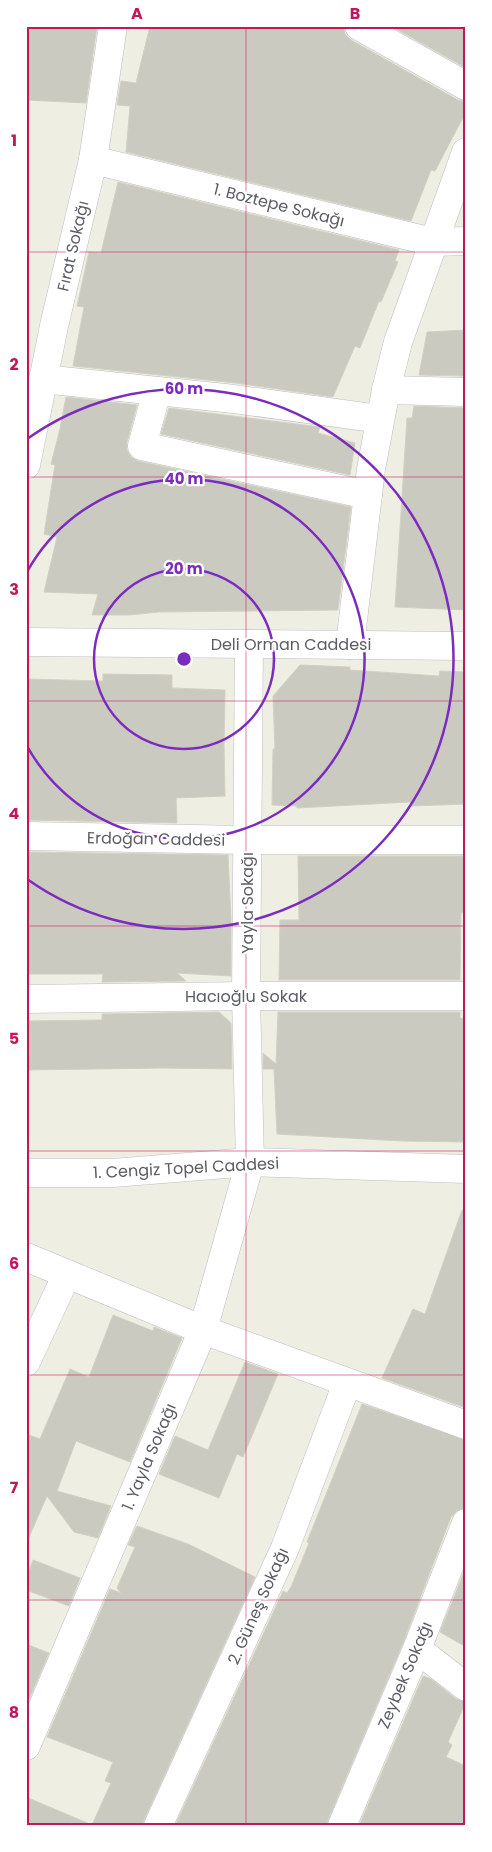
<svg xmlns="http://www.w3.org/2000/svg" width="492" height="1852" font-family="Poppins,sans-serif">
	<rect width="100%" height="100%" fill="#eeeee2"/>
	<g fill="#cbcac1" stroke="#d3d1c0">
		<path d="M26 26H97L86 103 26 100Z"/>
		<path d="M150 26H343L345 34 351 40 458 100 466 102V112L435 171 431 170 411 221 126 152 130 106 117 105 121 81 136 83Z"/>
		<path d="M391 26H466V68Z"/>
		<path d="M118 182 399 250 395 261 398 262 381 302 379 301 360 348 355 346 333 397 236 383 73 366 84 307 77 306 89 252 101 253Z"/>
		<path d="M466 330V376L419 375 427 332Z"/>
		<path d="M66 397 137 405 127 442V450L131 457 138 461 351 507 338 610 159 612 129 615H92L98 594 44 592 57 537 44 534 55 465 51 464 60 429Z"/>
		<path d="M414 406 466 408V610L395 607 407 418H412Z"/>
		<path d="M169 408 320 427 318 433 355 443 350 475 161 434Z"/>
		<path d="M300 665 350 667V670L439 676 440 671 466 672V804L411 806 410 802 297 808V806L272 805 273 749H275L273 696Z"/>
		<path d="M103 674 172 675V688L225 690 224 746 225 796 176 798 177 823 26 820V679L103 681Z"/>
		<path d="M26 852 228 855 231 920V976L177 973 186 981 102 982 103 974H26Z"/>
		<path d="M298 856H466V913L461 912 460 980H279L280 920H299Z"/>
		<path d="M219 1012 231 1023 232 1069 163 1068 26 1070V1021L102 1020V1014Z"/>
		<path d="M278 1012H460V1018L466 1019 463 1089H466V1142L402 1141 277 1134 274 1069H263V1053L276 1064Z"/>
		<path d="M462 1210 466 1211V1408L382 1378 413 1309 425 1314Z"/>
		<path d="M113 1315 153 1331 154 1327 182 1338 130 1462 76 1441 57 1491 111 1506 98 1538 74 1532 47 1496 26 1544V1434L40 1439 70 1369 89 1377Z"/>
		<path d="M245 1362 278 1374 243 1457 237 1454 219 1498 159 1474 175 1436 208 1450Z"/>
		<path d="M362 1404 466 1440V1508L457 1511 451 1517 403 1643 328 1820 327 1826H175L283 1591 287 1593 291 1587 309 1543 307 1542Z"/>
		<path d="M137 1526 188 1544 255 1577 144 1820 143 1826H26V1797L92 1825 111 1783 105 1781 113 1762 47 1737 110 1589 121 1593 117 1588 135 1547 128 1545Z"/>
		<path d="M33 1560 80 1578 69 1606 26 1590V1579Z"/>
		<path d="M466 1567V1647L440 1632Z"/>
		<path d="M26 1644 49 1653 26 1706Z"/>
		<path d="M423 1676 431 1679 456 1699 466 1702 448 1742 452 1745 446 1757 466 1766V1826H359Z"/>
	</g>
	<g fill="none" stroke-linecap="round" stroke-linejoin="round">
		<defs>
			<g id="minor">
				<path d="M359 26 466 86"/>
				<path d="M93 160 433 242 466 241"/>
				<path d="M43 379 234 399 380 419"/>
				<path d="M386 390 466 392"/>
				<path d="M157 391 142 446 368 495"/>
				<path d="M26 465 54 326 93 160 113 26"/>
				<path d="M26 642 466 646"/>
				<path d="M350 645 371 469 386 390 398 342 466 152"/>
				<path d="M26 836 247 840H466"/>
				<path d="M26 999 246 996H466"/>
				<path d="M26 1173H113L250 1162 466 1169"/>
				<path d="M26 1257 203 1330 466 1425"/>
				<path d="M26 1362 67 1274"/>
				<path d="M417 1649 466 1687"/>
				<path d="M26 1746 203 1330 250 1162 246 996 249 644"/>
				<path d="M158 1826 285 1548 347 1383"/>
				<path d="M342 1826 417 1649 466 1523"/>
			</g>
		</defs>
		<use href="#minor" stroke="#bcbec5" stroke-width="29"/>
		<use href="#minor" stroke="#fff" stroke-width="28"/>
	</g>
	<path fill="none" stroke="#c2185b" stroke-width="1" stroke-opacity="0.55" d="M246 26V1826M26 252H466M26 477H466M26 701H466M26 926H466M26 1151H466M26 1375H466M26 1600H466"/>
	<g fill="none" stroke="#7b2cbf" stroke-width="2.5">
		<circle cx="184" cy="659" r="90"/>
		<path d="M27 572A180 180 0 1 1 27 746"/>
		<path d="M27 439A270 270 0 1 1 27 879"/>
	</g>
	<g text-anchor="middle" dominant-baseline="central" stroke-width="4.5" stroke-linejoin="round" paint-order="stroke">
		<g font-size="16" fill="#5a5d64" stroke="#fff">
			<text transform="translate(279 205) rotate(14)">1. Boztepe Sokağı</text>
			<text transform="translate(73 246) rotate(-77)">Fırat Sokağı</text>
			<text x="291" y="644">Deli Orman Caddesi</text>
			<text transform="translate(156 839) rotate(1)">Erdoğan Caddesi</text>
			<text transform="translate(247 903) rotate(-90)">Yayla Sokağı</text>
			<text x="246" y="996">Hacıoğlu Sokak</text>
			<text transform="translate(186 1168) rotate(-3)">1. Cengiz Topel Caddesi</text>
			<text transform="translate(149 1457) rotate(-67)">1. Yayla Sokağı</text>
			<text transform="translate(258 1606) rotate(-66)">2. Güneş Sokağı</text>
			<text transform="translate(405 1675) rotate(-67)">Zeybek Sokağı</text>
		</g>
	</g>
	<circle cx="184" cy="659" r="8" fill="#7b2cbf" stroke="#fff" stroke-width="2.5"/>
	<g font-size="15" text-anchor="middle" font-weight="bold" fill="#7b2cbf" stroke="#fff" stroke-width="4.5" stroke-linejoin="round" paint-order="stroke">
		<text x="184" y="394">60 m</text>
		<text x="184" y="484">40 m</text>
		<text x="184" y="574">20 m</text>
	</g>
	<rect width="492" height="1852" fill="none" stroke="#ffffff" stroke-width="55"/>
	<rect x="28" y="28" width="436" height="1796" fill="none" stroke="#c2185b" stroke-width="2"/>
	<g font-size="16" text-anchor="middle" font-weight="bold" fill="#c2185b">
		<text x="137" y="19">A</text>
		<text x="355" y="19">B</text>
		<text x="14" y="146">1</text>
		<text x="14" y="370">2</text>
		<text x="14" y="595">3</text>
		<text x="14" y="819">4</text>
		<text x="14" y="1044">5</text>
		<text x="14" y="1269">6</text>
		<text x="14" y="1493">7</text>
		<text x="14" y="1718">8</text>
	</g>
</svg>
